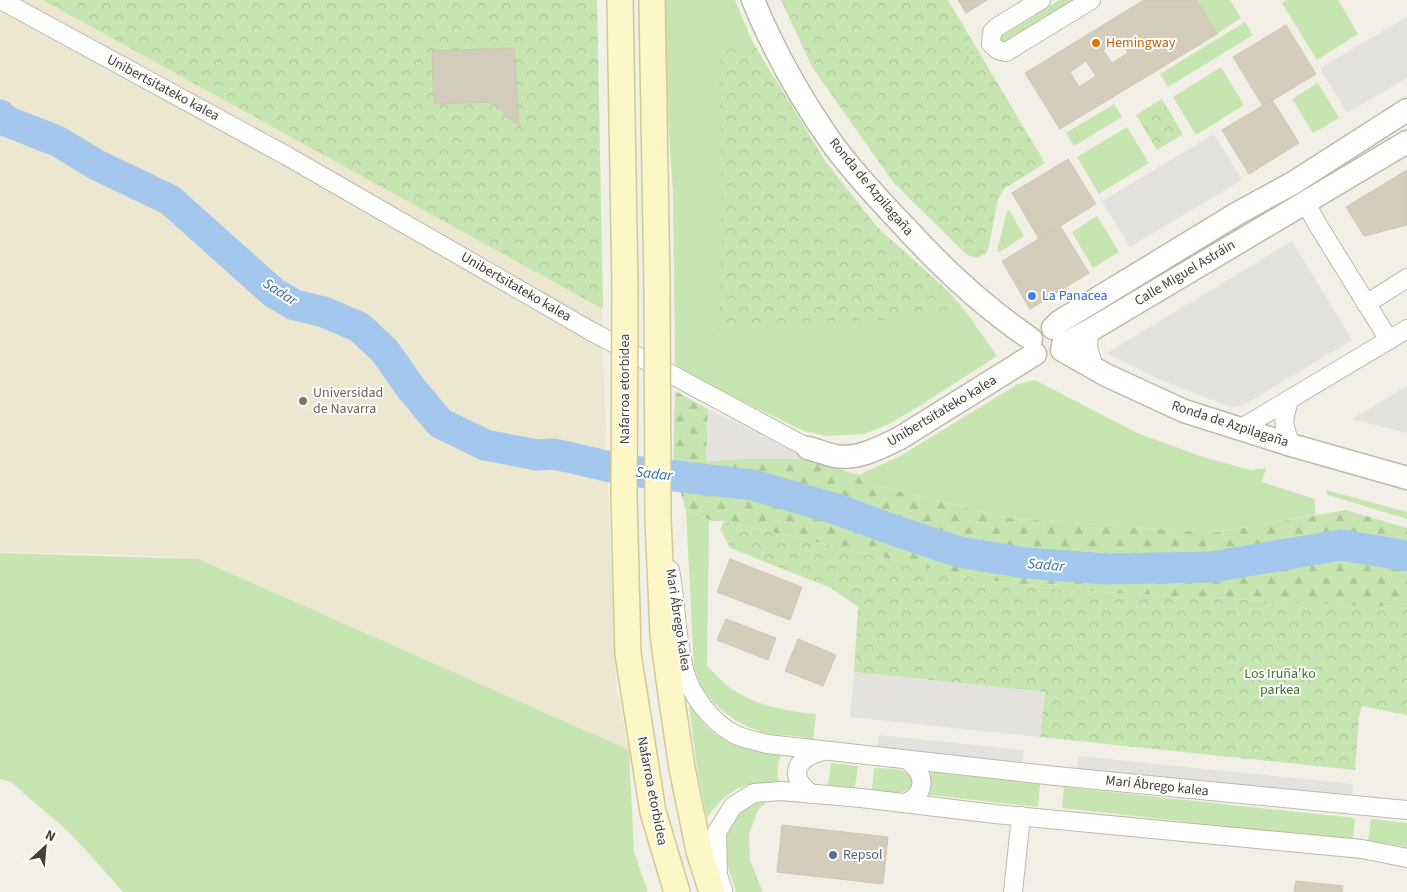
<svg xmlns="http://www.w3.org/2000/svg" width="1407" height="892" font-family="'Source Sans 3',sans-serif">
	<defs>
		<pattern id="forest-firs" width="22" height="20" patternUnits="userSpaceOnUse" patternTransform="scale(1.25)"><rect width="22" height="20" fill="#c7e5b0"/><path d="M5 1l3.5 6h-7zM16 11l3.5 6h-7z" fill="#acc698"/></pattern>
		<pattern id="park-crowns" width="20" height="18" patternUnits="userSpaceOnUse" patternTransform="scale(1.25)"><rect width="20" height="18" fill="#c7e5b0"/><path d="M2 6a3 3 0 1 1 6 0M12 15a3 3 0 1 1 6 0" fill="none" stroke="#acc698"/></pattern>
		<pattern id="garden-dots" width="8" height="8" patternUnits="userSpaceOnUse" patternTransform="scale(1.25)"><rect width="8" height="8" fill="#c7e5b0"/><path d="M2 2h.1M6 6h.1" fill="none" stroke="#acc698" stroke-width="1.8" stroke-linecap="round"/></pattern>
	</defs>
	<rect width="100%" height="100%" fill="#f2f0e6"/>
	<path fill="#ebe7d0" d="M0 0H597L603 355 616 686 629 750 198 559 137 555 0 552Z"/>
	<g fill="#c7e5b0">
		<path d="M660 0H735L753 43 827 164 877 227 950 293 966 312 997 356 921 405 889 424 864 434 826 436 804 431 675 369 673 193Z"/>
		<path d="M1059 0H1079L1007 45 1000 43V38L1002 36Z"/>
		<path d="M1196 0H1230L1241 18 1217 34Z"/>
		<path d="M1286 0H1338L1358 34 1317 60 1282 3Z"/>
		<path d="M1245 22 1253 35 1168 87 1160 74Z"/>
		<path d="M1221 67 1244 105 1196 135 1173 97Z"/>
		<path d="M1318 83 1339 118 1313 133 1292 99Z"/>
		<path d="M1114 104 1122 117 1074 146 1066 133Z"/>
		<path d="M1127 127 1149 163 1099 194 1077 157Z"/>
		<path d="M1007 211H1010L1024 236 1000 252 997 251Z"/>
		<path d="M1097 216 1119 252 1093 268 1072 232Z"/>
		<path d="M1035 380 1137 433 1203 457 1250 470 1266 468 1262 482 1315 499V515L1213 533 1007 518 862 482 859 475 902 455 1018 384Z"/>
		<path d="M1326 490 1407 512V519L1328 495Z"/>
		<path d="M686 510 709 520 707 666C715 674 724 684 733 690 758 706 787 711 816 714L813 741C800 734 785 736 771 734 743 729 716 710 701 686 698 681 697 673 694 668Z"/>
		<path d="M0 553 198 559 629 750 634 852 648 892H123L71 834 11 782 0 779Z"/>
		<path d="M689 705C696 714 703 725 712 732 731 748 759 750 783 751 777 763 776 772 780 786 772 785 763 783 755 784 733 786 719 801 707 818L697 768Z"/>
		<path d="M831 763 858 766 855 788 828 785Z"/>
		<path d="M874 768C890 769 910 766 914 783 906 798 887 791 872 790Z"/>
		<path d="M931 772 1040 784 1038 807 929 795Z"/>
		<path d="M1064 787 1355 818 1353 840 1062 808Z"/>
		<path d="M770 799 758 810 749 834 750 860 763 892H736L728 867 725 849 728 826 751 803Z"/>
		<path d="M1371 819 1407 823V847L1368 841Z"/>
	</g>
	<path fill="url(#forest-firs)" d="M675 391 708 409 706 461 742 459H801L859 475 862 482 1007 518 1213 533 1346 510 1407 528V603L1377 607 1063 590 967 577 724 521H712L686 510 673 469Z"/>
	<g fill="url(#park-crowns)">
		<path d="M43 0H597L603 309Z"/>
		<path d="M781 0H948L1045 163 1004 189 998 199 988 251C980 258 976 259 966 254L893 182 812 67Z"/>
		<path d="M753 43 827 164 877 227 950 293 949 310 891 320 799 322 718 330 722 241 719 52Z"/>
		<path d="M1162 99 1183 134 1157 150 1136 115Z"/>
		<path d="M724 521 967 577 1063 590 1377 607 1407 603V715L1362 706 1359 717 1355 770 1040 737 1045 692 854 672 858 607 831 588 730 548 720 529Z"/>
	</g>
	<path fill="url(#garden-dots)" d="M973 44 983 60 972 66 963 50Z"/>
	<g fill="#e3e2de">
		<path d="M1407 17V78L1347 113 1320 68Z"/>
		<path d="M1214 134 1242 180 1130 247 1102 201Z"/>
		<path d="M1292 241 1352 340 1242 406 1230 407 1156 378 1107 353Z"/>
		<path d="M1407 386V433L1352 419Z"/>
		<path d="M708 409 803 455 801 459H740L706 461Z"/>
		<path d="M854 672 1045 692 1040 737 850 717Z"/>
		<path d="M879 735 1024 750 1022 763 877 748Z"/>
		<path d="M1078 756 1353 784 1352 798 1077 769Z"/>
	</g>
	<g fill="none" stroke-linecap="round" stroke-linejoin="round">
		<path stroke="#a4c7ed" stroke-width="31" d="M0 115 6 121 57 141 97 165 170 200 274 293 295 305 324 312 359 327 384 350 410 387 440 423 485 445 537 455 553 454 568 457 623 470 753 485 839 510 896 531 959 552 1025 563 1107 569 1211 567 1341 545 1407 556"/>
	</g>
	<g fill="#d4cdbc" stroke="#cec6af" fill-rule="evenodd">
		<path d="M958 0H987L966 13Z"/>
		<path d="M1144 0H1196L1217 34 1060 129 1025 73ZM1120 40 1128 53 1112 63 1103 50ZM1086 61 1096 76 1079 87 1070 72Z"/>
		<path d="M1286 25 1316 74 1263 106 1233 57Z"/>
		<path d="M514 48 519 126 492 102 434 104 432 51Z"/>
		<path d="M1272 100 1299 143 1249 174 1222 130Z"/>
		<path d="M1068 159 1096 204 1039 239 1012 193Z"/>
		<path d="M1407 170V225L1364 236 1346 207Z"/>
		<path d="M1060 226 1089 273 1030 309 1002 261Z"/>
		<path d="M730 559 802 587 790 620 717 592Z"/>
		<path d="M726 619 776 638 768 660 717 640Z"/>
		<path d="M798 639 836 655 823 686 785 671Z"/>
		<path d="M782 825 888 837 883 884 777 872Z"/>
		<path d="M1296 881 1343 886 1342 892H1294Z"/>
	</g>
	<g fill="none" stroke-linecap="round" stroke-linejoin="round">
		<defs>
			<g id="minor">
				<path d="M1 0 287 156 589 330 808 448"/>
				<path d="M1041 0 997 27 992 32 991 44 998 50 1006 52 1091 0"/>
				<path d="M1305 201 1316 222 1389 340"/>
				<path d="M1366 304 1407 278"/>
				<path d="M1089 331 1088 348 1094 367"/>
				<path d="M1289 401C1282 422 1283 424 1291 445"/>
				<path d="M1240 429 1407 329"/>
				<path d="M670 570C676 602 676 637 684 669 690 694 711 722 734 734 744 739 757 741 767 744L1056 776 1407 810"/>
				<path d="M811 794C787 775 796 758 823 751"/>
				<path d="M906 803C928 793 925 772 907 760"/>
				<path d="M723 891 718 875 717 832 733 806 754 793 781 791 861 798 995 814 1362 849 1407 858"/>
				<path d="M1013 892 1021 816"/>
			</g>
			<g id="tertiary">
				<path d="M753 0C774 51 802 101 834 146 855 174 880 201 904 226 942 268 984 307 1031 339"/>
				<path d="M1053 328 1059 322 1238 213 1293 183 1407 110"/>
				<path d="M1063 345 1089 331 1407 142"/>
				<path d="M1062 350 1106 375 1184 411 1291 445 1407 478"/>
				<path d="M808 448C816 450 826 454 835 456 857 460 880 448 900 438L1035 354"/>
			</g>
			<g id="secondary">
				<path d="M620 0 625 290"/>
				<path d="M652 0 657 287"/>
				<path d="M624 495 628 654 653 812 677 892"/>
				<path d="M658 518 663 634 671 694 682 768 699 851 712 892"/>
			</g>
		</defs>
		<use href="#minor" stroke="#bdb9a9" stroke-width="20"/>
		<use href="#tertiary" stroke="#bdb9a9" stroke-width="25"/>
		<use href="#secondary" stroke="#d1c897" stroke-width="28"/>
		<use href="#minor" stroke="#fff" stroke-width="18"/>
		<use href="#tertiary" stroke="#fff" stroke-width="22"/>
		<use href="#secondary" stroke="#fdf6c6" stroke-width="25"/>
		<defs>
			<g id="secondary-bridge">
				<path d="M657 287 658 518"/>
				<path d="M624 495 625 290"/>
			</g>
		</defs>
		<use href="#secondary-bridge" stroke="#d1c897" stroke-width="28" stroke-linecap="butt"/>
		<use href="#secondary-bridge" stroke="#fdf6c6" stroke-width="25"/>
	</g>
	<circle fill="#e8710a" stroke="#fff" stroke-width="2" cx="1096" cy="43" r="5"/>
	<circle fill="#3f7fe0" stroke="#fff" stroke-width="2" cx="1032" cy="296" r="5"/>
	<circle fill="#8d6e63" stroke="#fff" stroke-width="2" cx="303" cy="401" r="5"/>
	<circle fill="#5c6f8a" stroke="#fff" stroke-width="2" cx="833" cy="855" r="5"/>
	<g text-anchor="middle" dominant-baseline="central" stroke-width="4" stroke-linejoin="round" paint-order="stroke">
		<g font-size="14" fill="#c56008" stroke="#fff" text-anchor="start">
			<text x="1106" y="43">Hemingway</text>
		</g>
		<g font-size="14" fill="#454135" stroke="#fff">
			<text transform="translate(163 88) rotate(28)">Unibertsitateko kalea</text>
			<text transform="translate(871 187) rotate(50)">Ronda de Azpilagaña</text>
			<text transform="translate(1185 273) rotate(-31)">Calle Miguel Astráin</text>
			<text transform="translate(516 287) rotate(30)">Unibertsitateko kalea</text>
			<text transform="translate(625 389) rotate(-90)">Nafarroa etorbidea</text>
			<text transform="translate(942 411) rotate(-31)">Unibertsitateko kalea</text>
			<text transform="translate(1230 424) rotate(18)">Ronda de Azpilagaña</text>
			<text transform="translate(678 620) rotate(81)">Mari Ábrego kalea</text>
			<text transform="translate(1157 786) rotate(6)">Mari Ábrego kalea</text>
			<text transform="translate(652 791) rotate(79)">Nafarroa etorbidea</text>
		</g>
		<g font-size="14" fill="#366cbe" stroke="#fff" text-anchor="start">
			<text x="1042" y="296">La Panacea</text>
		</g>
		<g font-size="14" fill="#785e54" stroke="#fff" text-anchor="start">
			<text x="313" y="393">Universidad<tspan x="313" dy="16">de Navarra</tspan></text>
		</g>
		<g font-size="14" fill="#3e742b" stroke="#fff">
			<text x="1280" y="674">Los Iruña'ko<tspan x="1280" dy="16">parkea</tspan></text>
		</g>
		<g font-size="14" fill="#4e5e75" stroke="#fff" text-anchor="start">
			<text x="843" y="855">Repsol</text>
		</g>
		<g font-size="15" font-style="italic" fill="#326bad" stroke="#fff">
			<text transform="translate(280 292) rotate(33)">Sadar</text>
			<text transform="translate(654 474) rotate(6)">Sadar</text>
			<text transform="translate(1046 565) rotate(5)">Sadar</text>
		</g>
	</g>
	<g transform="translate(45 847) rotate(26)" stroke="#ffffff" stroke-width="4" paint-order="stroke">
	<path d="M0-4L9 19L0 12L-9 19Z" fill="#454135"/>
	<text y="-8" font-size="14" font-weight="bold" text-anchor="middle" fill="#454135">N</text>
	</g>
</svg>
